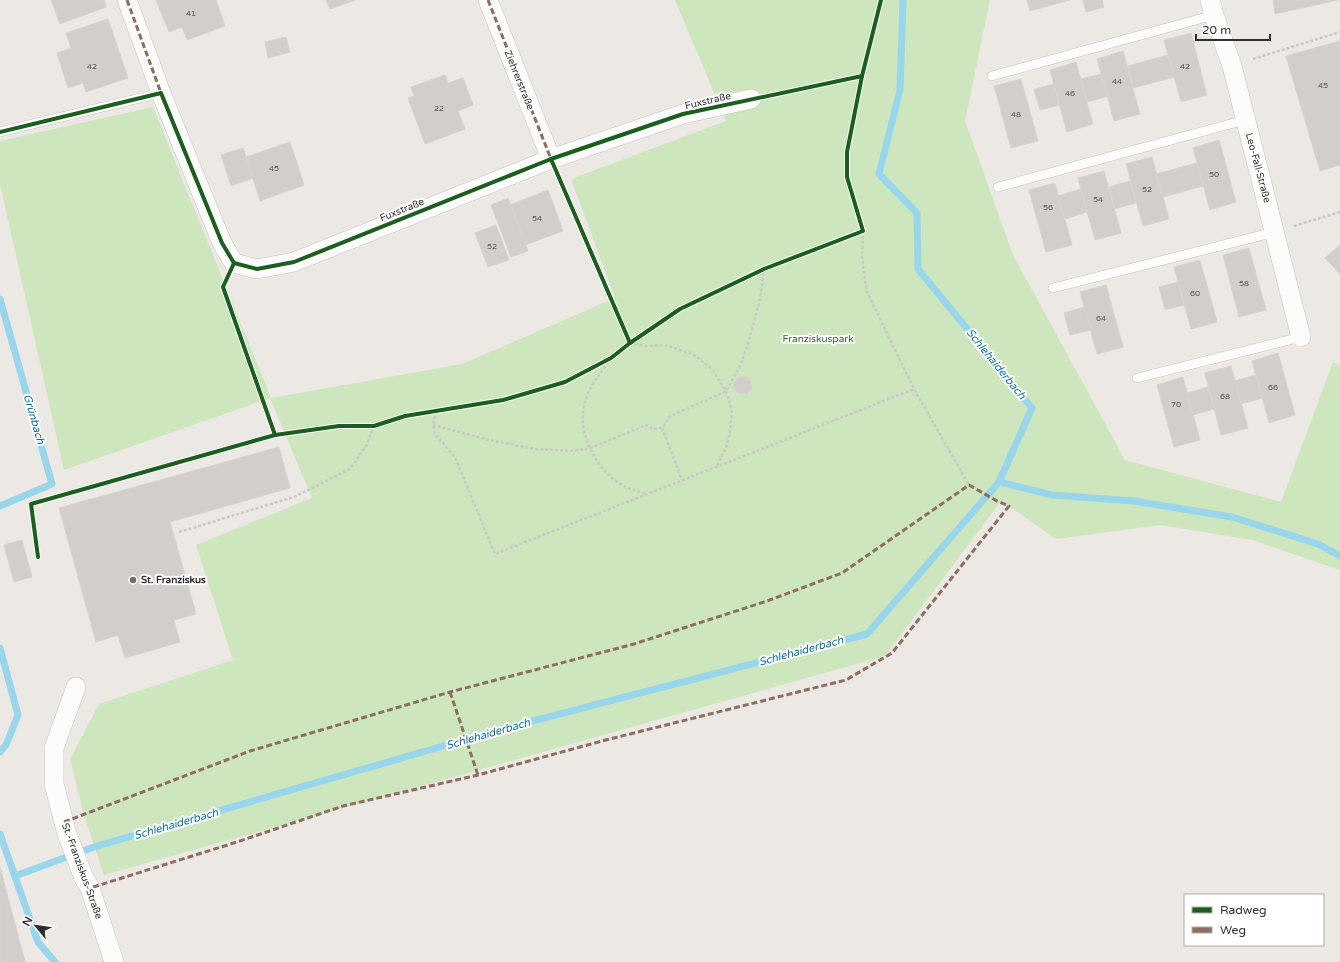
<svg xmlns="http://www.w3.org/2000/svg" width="1340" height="962" font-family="'Varela Round',sans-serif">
	<rect width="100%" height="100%" fill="#ece8e4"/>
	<path fill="#cee6be" d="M675 0H990L965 121 1013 255 1125 460 1281 502 1333 362 1340 366V570L1252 540 1161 525 1056 539 1001 501 885 656 104 875 83 812 70 759 99 704 233 660 196 545 312 498 270 398 64 470 0 184V141L153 107 271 398 462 364 615 298 571 179 726 121Z"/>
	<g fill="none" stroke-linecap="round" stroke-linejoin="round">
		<g stroke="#99d6ec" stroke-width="7">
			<path d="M0 299 52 484 0 506"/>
			<path d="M999 482 1052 495 1134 501 1232 517 1318 544 1340 556"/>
			<path d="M0 648 18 715 6 745 0 752"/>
			<path d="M0 834 38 942 55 962"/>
			<path d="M15 876 94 847 502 729 867 634 999 482 1032 408 918 269 917 213 879 174 900 90 903 0"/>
		</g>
	</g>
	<g fill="#d1cecb" stroke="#d7d4d0">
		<path d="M51 0H104L106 7 60 24Z"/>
		<path d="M156 0H216L225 26 187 40 182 27 169 32Z"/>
		<path d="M326 0H356L330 9Z"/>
		<path d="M1027 0H1070L1030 11Z"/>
		<path d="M1083 0H1102L1104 7 1086 12Z"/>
		<path d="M1273 0H1338L1275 14Z"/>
		<path d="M108 19 128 78 86 92 83 83 68 88 57 53 71 48 66 33Z"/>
		<path d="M1191 33 1207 95 1181 102 1164 40Z"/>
		<path d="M286 37 290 52 268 58 265 42Z"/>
		<path d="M1340 41V165L1320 171 1286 56Z"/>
		<path d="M1123 51 1140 114 1114 121 1097 59Z"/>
		<path d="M1168 55 1174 77 1133 88 1128 66Z"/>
		<path d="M1076 62 1093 124 1067 132 1050 70Z"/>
		<path d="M1101 74 1108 96 1087 102 1081 79Z"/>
		<path d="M445 75 448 83 463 78 473 105 458 111 465 129 425 144 408 98 414 96 411 87Z"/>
		<path d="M1021 79 1038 141 1011 148 994 86Z"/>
		<path d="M1054 84 1059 105 1040 110 1034 89Z"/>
		<path d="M1219 140 1236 202 1210 210 1193 148Z"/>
		<path d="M290 142 304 185 260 201 246 157Z"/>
		<path d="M243 148 253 178 231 186 221 155Z"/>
		<path d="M1152 157 1169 219 1143 226 1126 164Z"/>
		<path d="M1197 163 1203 186 1163 197 1156 174Z"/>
		<path d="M1104 171 1121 233 1095 240 1078 178Z"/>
		<path d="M1130 181 1136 203 1115 209 1109 187Z"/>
		<path d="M1055 183 1072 245 1046 252 1029 190Z"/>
		<path d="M1081 189 1087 212 1065 219 1058 196Z"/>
		<path d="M548 190 563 231 525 245 510 205Z"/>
		<path d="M508 198 528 251 511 257 491 205Z"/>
		<path d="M496 225 509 260 488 267 475 233Z"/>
		<path d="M1340 245V274L1325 258Z"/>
		<path d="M1249 248 1266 310 1239 317 1223 255Z"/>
		<path d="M1200 260 1217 322 1191 329 1174 267Z"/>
		<path d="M1178 282 1184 305 1165 310 1159 287Z"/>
		<path d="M1106 285 1123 347 1097 354 1080 292Z"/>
		<path d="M1085 307 1091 330 1070 335 1064 313Z"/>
		<path d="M1278 353 1295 415 1269 423 1252 361Z"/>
		<path d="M1231 366 1248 428 1221 435 1205 373Z"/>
		<path d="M1256 375 1262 398 1241 404 1235 381Z"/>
		<path d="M739 376 749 378 752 387 747 394 737 393 733 385Z"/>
		<path d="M1183 377 1200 440 1174 447 1157 385Z"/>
		<path d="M1208 387 1214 409 1193 415 1187 393Z"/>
		<path d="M279 447 290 488 170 522 196 614 174 620 180 642 125 658 118 635 96 642 59 508Z"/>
		<path d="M22 540 32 577 14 582 4 545Z"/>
		<path d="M0 867 25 962H0Z"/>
	</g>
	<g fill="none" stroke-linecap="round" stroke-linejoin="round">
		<defs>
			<g id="service">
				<path d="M992 76 1214 15"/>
				<path d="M0 132 161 93"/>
				<path d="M998 187 1245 120"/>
				<path d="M1053 288 1275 232"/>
				<path d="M1137 378 1301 337"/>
			</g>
			<g id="minor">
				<path d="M127 0 161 93 222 243 234 263 257 269 294 262 551 159 683 114 751 99"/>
				<path d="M488 0 551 159"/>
				<path d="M1210 0 1214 15 1232 66 1301 337"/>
				<path d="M76 687 54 748V784L67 834 84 878 90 888 114 962"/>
			</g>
		</defs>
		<use href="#service" stroke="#c5c4c5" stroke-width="10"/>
		<use href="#minor" stroke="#c5c4c5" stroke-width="20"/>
		<g stroke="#c9c9c8" stroke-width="2.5" stroke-dasharray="3 2" stroke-linecap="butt">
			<path d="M1253 59 1340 32"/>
			<path d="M773 95 862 76"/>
			<path d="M1294 226 1340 212"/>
			<path d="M863 231 862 259 867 292 914 389 969 485"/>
			<path d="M630 343 647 346 665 345 693 354 712 369 726 391 732 411 730 432 726 448 716 467"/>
			<path d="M611 358C601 373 587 388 584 406 577 436 599 474 626 487 633 490 640 492 647 494"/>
			<path d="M436 411 433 425 435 434 455 457 495 554 914 389"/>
			<path d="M433 425 489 440 535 449 573 451 590 448 647 425 653 429 662 428 665 424 669 417 726 391 739 368 748 344 760 300 764 269"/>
			<path d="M662 428 682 480"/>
			<path d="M179 532 294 497 350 469 366 446 374 426"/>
		</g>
		<use href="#service" stroke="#fcfcfb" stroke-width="9"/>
		<use href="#minor" stroke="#fcfcfb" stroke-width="19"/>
		<g stroke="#8d6e63" stroke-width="3" stroke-dasharray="6 3" stroke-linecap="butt">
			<path d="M127 0 161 93"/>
			<path d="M488 0 551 159"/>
			<path d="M450 692 478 775"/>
			<path d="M64 822 250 751 450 692 634 644 767 601 842 573 969 485 997 501 1009 506 892 653 846 680 602 741 478 775 343 806 237 842 90 888"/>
		</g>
		<defs>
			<g id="cycleway">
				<path d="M0 132 161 93 222 243 234 263 257 269 294 262 551 159 683 114 862 76"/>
				<path d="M551 159 630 343"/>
				<path d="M234 263 223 287 275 435"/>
				<path d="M38 557 31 504 275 435 339 426H374L405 416 503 400 565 382 611 358 630 343 680 309 764 269 863 231 847 177V152L862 76 881 0"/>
			</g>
		</defs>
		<use href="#cycleway" stroke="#fff" stroke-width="6"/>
		<use href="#cycleway" stroke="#1b5e20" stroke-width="4"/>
	</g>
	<circle fill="#706f6e" stroke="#fff" stroke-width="1.5" cx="133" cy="580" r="4"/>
	<g text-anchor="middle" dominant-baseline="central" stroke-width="4" stroke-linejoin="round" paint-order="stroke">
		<g font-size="8" fill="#585857">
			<text x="191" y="13">41</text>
			<text x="92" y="66">42</text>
			<text x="1185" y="66">42</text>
			<text x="1117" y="81">44</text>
			<text x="1323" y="85">45</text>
			<text x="1070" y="93">46</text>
			<text x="439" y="108">22</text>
			<text x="1016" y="114">48</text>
			<text x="274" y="168">45</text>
			<text x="1214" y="174">50</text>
			<text x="1147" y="189">52</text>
			<text x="1098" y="199">54</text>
			<text x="1048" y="207">56</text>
			<text x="537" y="218">54</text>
			<text x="492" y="246">52</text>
			<text x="1244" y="283">58</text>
			<text x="1195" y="293">60</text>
			<text x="1101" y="318">64</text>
			<text x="1273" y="387">66</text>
			<text x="1225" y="396">68</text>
			<text x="1176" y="404">70</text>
		</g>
		<g font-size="10" fill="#2e2e2e" stroke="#fff">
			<text transform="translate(519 80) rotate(68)">Ziehrerstraße</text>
			<text transform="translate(708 101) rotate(-13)">Fuxstraße</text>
			<text transform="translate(1258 168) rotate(75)">Leo-Fall-Straße</text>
			<text transform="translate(402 210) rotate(-22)">Fuxstraße</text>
			<text transform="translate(82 871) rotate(70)">St.-Franziskus-Straße</text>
		</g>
		<g font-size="10" fill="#2c6e1b" stroke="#fff">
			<text x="818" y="339">Franziskuspark</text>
		</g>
		<g font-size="10" font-weight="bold" fill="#2e2e2e" stroke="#fff" text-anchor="start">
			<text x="141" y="580">St. Franziskus</text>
		</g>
		<g font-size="11" font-style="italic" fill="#0d6fa3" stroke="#fff">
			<text transform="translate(996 364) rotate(51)">Schlehaiderbach</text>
			<text transform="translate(34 419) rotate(74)">Grünbach</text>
			<text transform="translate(801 651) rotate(-15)">Schlehaiderbach</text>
			<text transform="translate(488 734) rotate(-16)">Schlehaiderbach</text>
			<text transform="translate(176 824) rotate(-16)">Schlehaiderbach</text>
		</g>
	</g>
	<rect x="1184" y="894" width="140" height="52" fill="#ffffff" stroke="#ababab"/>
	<rect x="1192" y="907" width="20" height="6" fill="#1b5e20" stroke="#ababab"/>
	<text x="1220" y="914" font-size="12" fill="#2e2e2e">Radweg</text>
	<rect x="1192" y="927" width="20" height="6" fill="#8d6e63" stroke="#ababab"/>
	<text x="1220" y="934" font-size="12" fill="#2e2e2e">Weg</text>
	<g transform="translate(36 926) rotate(299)" stroke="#ffffff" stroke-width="3" paint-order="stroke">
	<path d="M0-3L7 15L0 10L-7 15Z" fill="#2e2e2e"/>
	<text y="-6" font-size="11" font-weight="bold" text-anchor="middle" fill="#2e2e2e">N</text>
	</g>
	<path d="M1196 34v6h74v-6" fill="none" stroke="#2e2e2e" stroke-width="2"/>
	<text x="1202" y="34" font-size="12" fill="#2e2e2e" stroke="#ffffff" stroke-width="3" paint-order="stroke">20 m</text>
</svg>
